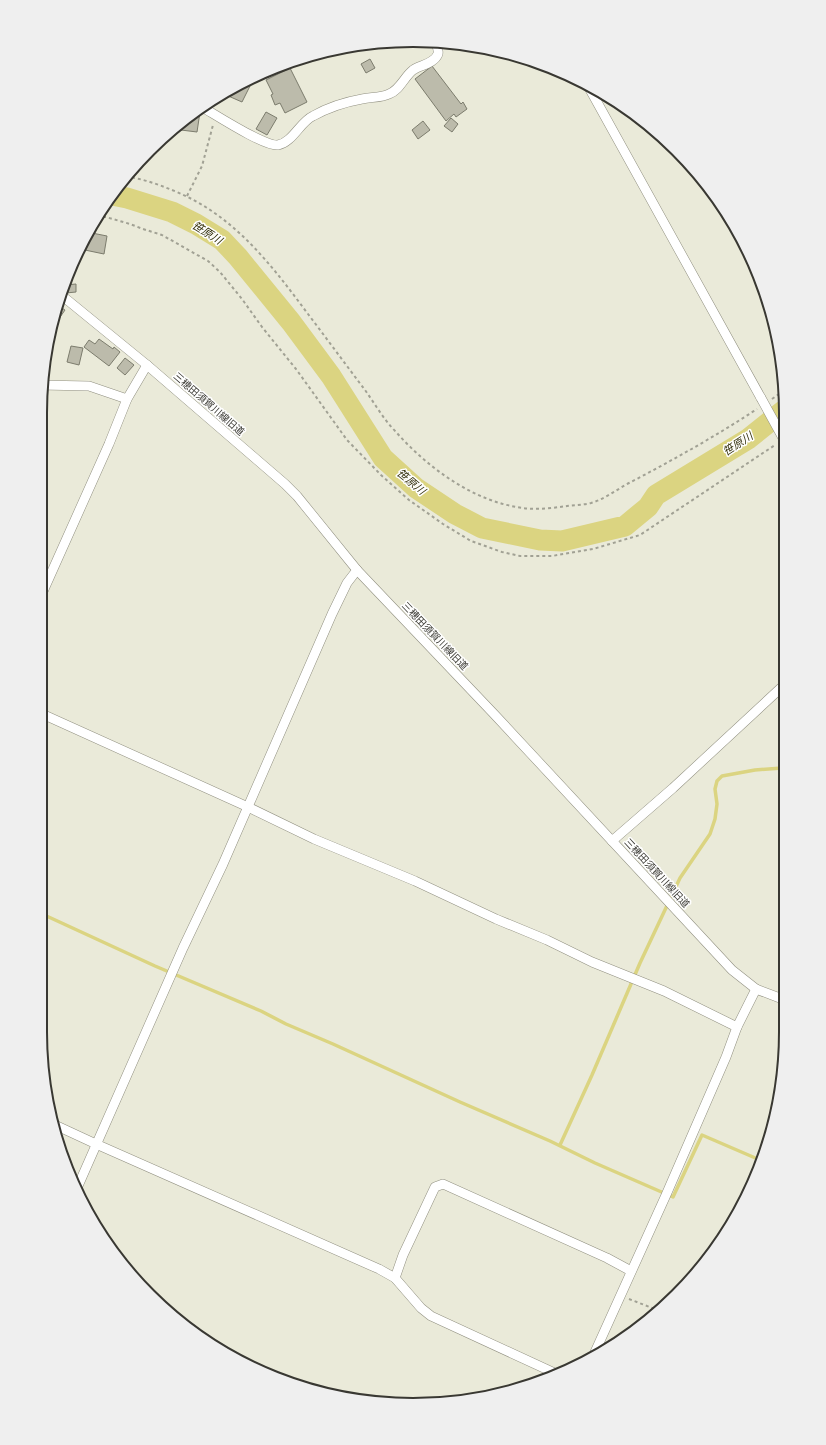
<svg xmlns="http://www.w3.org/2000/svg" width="826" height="1445" font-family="Figtree,'Noto Sans JP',sans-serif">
	<rect width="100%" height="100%" fill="#eaead9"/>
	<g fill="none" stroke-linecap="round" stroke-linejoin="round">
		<g stroke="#dbd481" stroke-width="3.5">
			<path d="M40 913 155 966 261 1011 286 1024 333 1044 460 1102 550 1141 595 1163 673 1197 702 1135 760 1160"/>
			<path d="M560 1145 592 1075 640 963 680 878 710 834 715 819 717 804 715 789 717 781 722 776 755 770 782 768 784 766"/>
		</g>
		<path stroke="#dbd481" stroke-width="21" d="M112 195 127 198 172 212 196 224 222 240 238 257 291 322 331 376 383 458 416 488 455 514 482 528 540 540 562 541 625 526 648 507 656 495 748 439 783 411"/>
	</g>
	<g fill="#bcbbab" stroke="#7c7c6d">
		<path d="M370 59 375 68 366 73 361 64Z"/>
		<path d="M432 66 461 104 463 102 467 109 456 117 454 114 446 121 415 79Z"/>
		<path d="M290 68 307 102 285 113 280 103 275 105 271 95 273 94 266 80Z"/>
		<path d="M243 81 251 84 242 102 226 95 228 91Z"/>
		<path d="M196 111 200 112 197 132 173 129 186 117Z"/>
		<path d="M266 112 277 118 267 135 256 129Z"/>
		<path d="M451 118 458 124 452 132 444 126Z"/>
		<path d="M423 121 430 130 418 139 412 130Z"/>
		<path d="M87 232 107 236 104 254 80 249Z"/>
		<path d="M76 284V292L66 293 65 285Z"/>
		<path d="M57 305 65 310 56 323 54 322Z"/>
		<path d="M99 339 113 349 114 347 120 352 109 366 84 347 89 340 95 344Z"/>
		<path d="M71 346 83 348 79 365 67 362Z"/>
		<path d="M125 358 134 365 125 375 117 368Z"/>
	</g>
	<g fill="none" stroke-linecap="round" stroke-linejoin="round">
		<defs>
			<g id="minor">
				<path d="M587 84 761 398"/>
				<path d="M202 107C216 115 265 147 278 145 293 142 300 122 313 116 329 107 345 102 362 99 371 97 381 98 389 94 400 90 404 77 413 70 420 65 434 64 438 54 439 49 437 46 435 42"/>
				<path d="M60 294 147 365 285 484 297 496 357 570 494 714 732 970 756 989 785 1000"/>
				<path d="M41 385 89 386 127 399"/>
				<path d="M41 596 109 444 127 399 147 365"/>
				<path d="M40 713 248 807 314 839 415 881 496 919 547 940 592 962 664 991 737 1027"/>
				<path d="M612 841 673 788 784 685"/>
				<path d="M55 1125 96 1144 379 1269 395 1278 421 1308 431 1316 559 1375"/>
				<path d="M78 1186 183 948 223 864 332 614 347 583 357 570"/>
				<path d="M395 1278 403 1255 435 1187 443 1184 607 1258 631 1271"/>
				<path d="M595 1352 666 1195 726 1057 737 1027 756 989"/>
			</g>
		</defs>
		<use href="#minor" stroke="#919081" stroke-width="10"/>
		<g stroke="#a1a194" stroke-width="2" stroke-dasharray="3 3" stroke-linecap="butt">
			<path d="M126 177C141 178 157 184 172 190 233 214 270 263 308 314 327 339 346 365 365 390 375 404 384 420 396 432 428 468 474 502 523 508 538 510 553 508 567 506 575 505 583 505 591 503 605 499 616 490 629 483 673 460 716 436 757 409"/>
			<path d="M187 196 202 166 213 125"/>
			<path d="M97 217H106L130 224 143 229 162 235 208 261 220 272 242 299 262 327 296 369 347 440 381 475 409 500 443 524 471 541 502 552 520 556H552L593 549 640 535 775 445"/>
			<path d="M772 399 783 391"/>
			<path d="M629 1299 660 1311"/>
		</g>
		<use href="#minor" stroke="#fff" stroke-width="9"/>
		<defs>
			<path id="minor-bridge" d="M761 398 783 438"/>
		</defs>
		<use href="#minor-bridge" stroke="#919081" stroke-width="10" stroke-linecap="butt"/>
		<use href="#minor-bridge" stroke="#fff" stroke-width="9"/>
	</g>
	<g text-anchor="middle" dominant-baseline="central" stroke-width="3" stroke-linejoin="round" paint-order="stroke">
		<g font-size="10" fill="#393832" stroke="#fff">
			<text transform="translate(209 404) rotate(41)">三穂田須賀川線旧道</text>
			<text transform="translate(435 636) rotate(46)">三穂田須賀川線旧道</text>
			<text transform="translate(657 873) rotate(47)">三穂田須賀川線旧道</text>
		</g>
		<g font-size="11" font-style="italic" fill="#35320d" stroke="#fff">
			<text transform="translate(207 233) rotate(32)">笹原川</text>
			<text transform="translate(738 444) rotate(-33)">笹原川</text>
			<text transform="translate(411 482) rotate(40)">笹原川</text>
		</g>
	</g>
	<path d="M0 0H826V1445H0ZM413 47H413A366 366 0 0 1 779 413V1032A366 366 0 0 1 413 1398H413A366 366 0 0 1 47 1032V413A366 366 0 0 1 413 47Z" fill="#efefef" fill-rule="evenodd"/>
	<path fill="none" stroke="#393832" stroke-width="2" d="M413 47H413A366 366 0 0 1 779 413V1032A366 366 0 0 1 413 1398H413A366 366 0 0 1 47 1032V413A366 366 0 0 1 413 47Z"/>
</svg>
